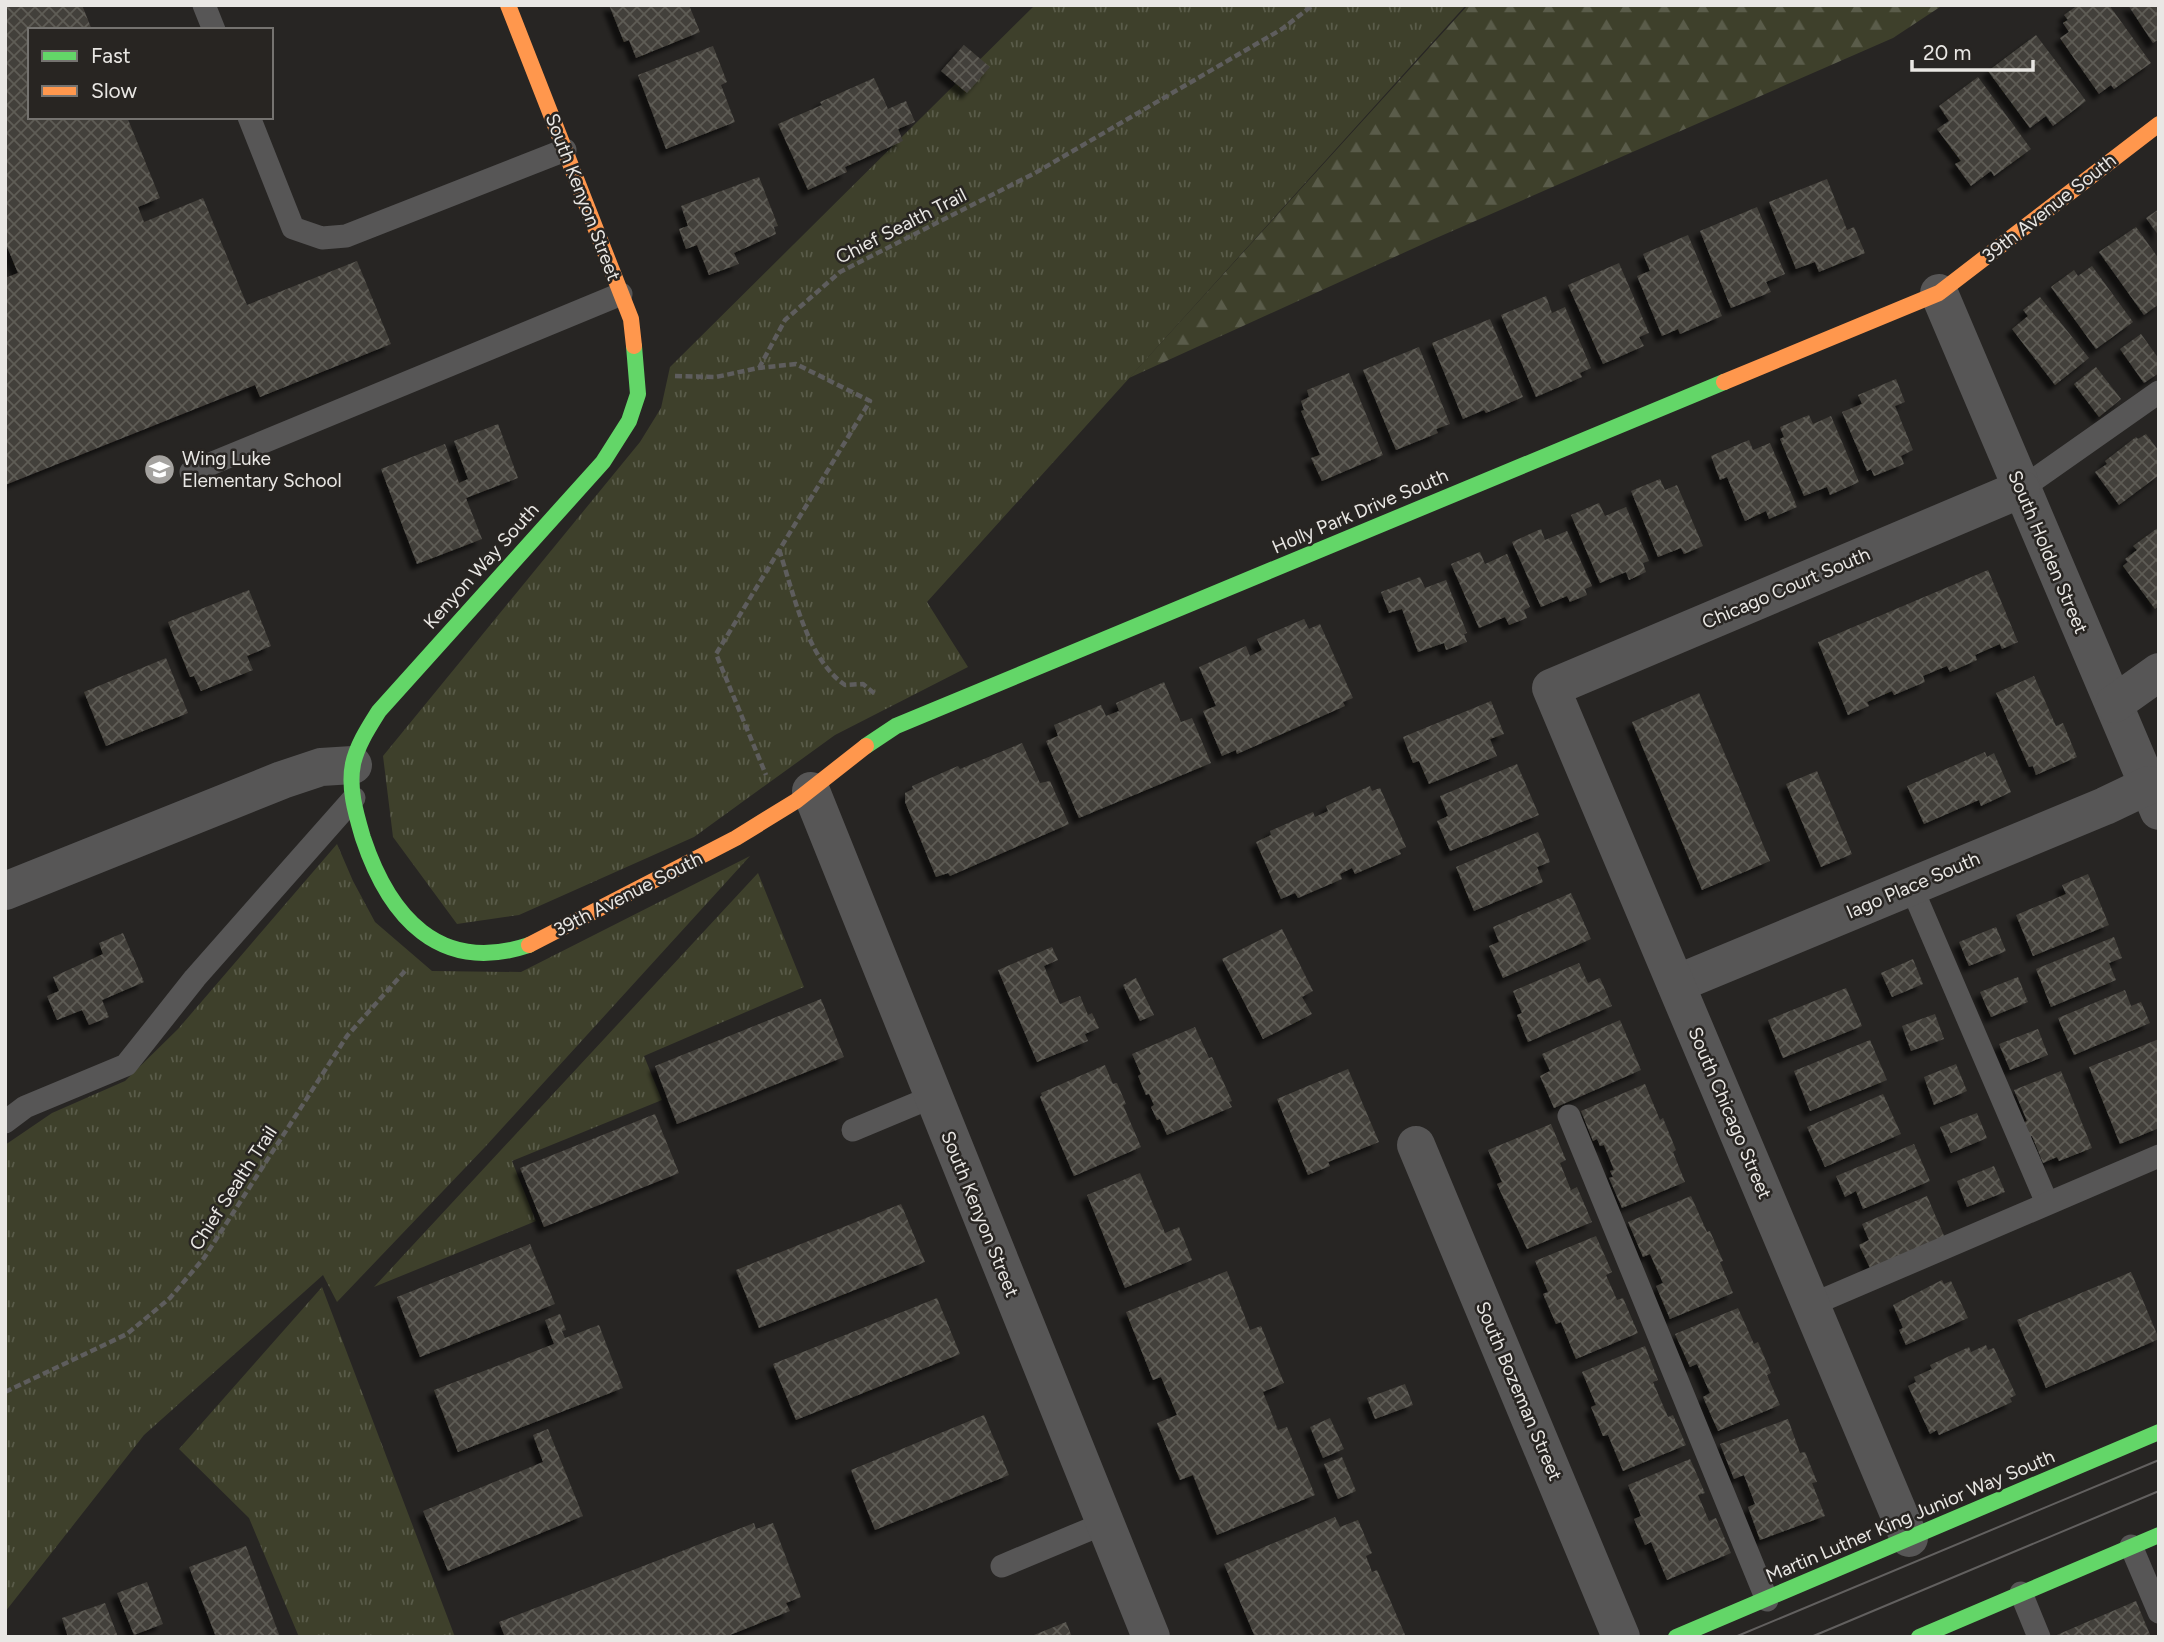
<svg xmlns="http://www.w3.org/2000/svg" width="2164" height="1642" font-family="Figtree,sans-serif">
	<defs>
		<pattern id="grass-tufts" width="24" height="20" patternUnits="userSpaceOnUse" patternTransform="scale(1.75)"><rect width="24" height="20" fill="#3e402b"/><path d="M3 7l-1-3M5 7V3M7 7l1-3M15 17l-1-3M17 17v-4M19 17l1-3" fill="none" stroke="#5a5c4a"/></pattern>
		<pattern id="forest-firs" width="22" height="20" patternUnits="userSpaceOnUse" patternTransform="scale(1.75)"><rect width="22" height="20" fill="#3e402b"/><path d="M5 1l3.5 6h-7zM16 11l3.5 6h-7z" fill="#5a5c4a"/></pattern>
		<pattern id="building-cross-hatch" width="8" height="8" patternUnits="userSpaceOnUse" patternTransform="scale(1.75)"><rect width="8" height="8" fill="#43403a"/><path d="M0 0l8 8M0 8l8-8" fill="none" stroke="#5e5c56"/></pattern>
		<filter id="shadow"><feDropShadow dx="-6" dy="6" stdDeviation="2" flood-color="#0009"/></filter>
	</defs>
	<rect width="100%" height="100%" fill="#272523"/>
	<g fill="url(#grass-tufts)">
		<path d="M1035 5H1466L927 602 968 667 835 735 694 837 519 915 457 924 393 837 383 756 640 442 661 408 670 367Z"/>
		<path d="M337 844 353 881 375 922 432 971 521 972 750 856 485 1147 337 1302 323 1275 144 1435 5 1612V1145L52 1113 125 1081 178 1029Z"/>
		<path d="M758 873 804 987 644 1056 662 1100 512 1161 536 1221 374 1287Z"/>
		<path d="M322 1287 455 1637H299L249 1518 179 1449Z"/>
	</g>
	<path fill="url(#forest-firs)" d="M1468 5H1943L1893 38 1434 239 1129 378Z"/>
	<g fill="url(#building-cross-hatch)" filter="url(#shadow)">
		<path d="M5 5H82L92 30H30V117H127L160 198 138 207 144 222 203 198 247 305 357 261 391 344 260 397 255 385 5 485V278L18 273 5 242Z"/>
		<path d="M609 5H689L700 32 636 58 629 40 624 42Z"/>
		<path d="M2078 5H2109L2151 63 2114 89 2111 85 2099 94 2060 38 2069 32 2063 23 2068 20 2064 15Z"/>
		<path d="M2128 5H2159V39L2153 43Z"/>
		<path d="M2036 35 2086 101 2053 126 2046 116 2030 128 1988 71Z"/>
		<path d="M964 45 990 67 967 93 941 71Z"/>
		<path d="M713 46 727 82 721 85 735 122 666 149 638 75Z"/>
		<path d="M1978 77 2031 149 1994 176 1991 171 1971 186 1955 164 1961 161 1937 129 1949 121 1939 106Z"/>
		<path d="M874 78 888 109 906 101 915 122 898 129 903 141 845 167 847 172 808 190 778 124 822 105 820 102Z"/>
		<path d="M759 177 778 226 774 227 776 234 734 253 739 264 709 275 697 245 686 249 679 229 688 226 681 206Z"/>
		<path d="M1827 179 1847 230 1854 227 1865 253 1819 272 1815 262 1796 269 1769 202Z"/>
		<path d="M1757 207 1785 274 1766 282 1771 292 1731 308 1700 231Z"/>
		<path d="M2159 209V236L2146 218Z"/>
		<path d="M2136 227 2159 259V304L2144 315 2099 252Z"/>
		<path d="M1688 235 1722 316 1680 334 1678 329 1662 336 1637 276 1650 271 1643 254Z"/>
		<path d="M1619 263 1649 333 1639 337 1644 346 1603 364 1568 285Z"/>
		<path d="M2092 266 2133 322 2096 349 2051 287 2074 270 2078 276Z"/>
		<path d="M1546 296 1552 313 1565 307 1591 368 1580 373 1582 377 1536 397 1501 315Z"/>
		<path d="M2040 297 2089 358 2055 385 2012 329 2028 316 2023 310Z"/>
		<path d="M1490 319 1523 397 1486 413 1484 410 1463 419 1432 343Z"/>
		<path d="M2141 334 2159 359V373L2144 383 2120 349Z"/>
		<path d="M1419 347 1450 424 1436 429 1438 433 1396 450 1363 370Z"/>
		<path d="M2096 367 2121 399 2099 417 2074 384Z"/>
		<path d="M1349 373 1383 455 1322 481 1311 458 1320 455 1301 411 1304 410 1301 401 1309 397 1307 390Z"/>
		<path d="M1896 379 1905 402 1895 406 1913 450 1901 456 1904 464 1874 476 1871 469 1867 471 1842 412 1862 404 1858 395Z"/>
		<path d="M1809 415 1813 424 1831 416 1859 482 1830 495 1827 487 1804 496 1780 439 1784 437 1780 427Z"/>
		<path d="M498 424 518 478 466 498 482 539 417 564 381 469 445 444 459 483 468 479 454 441Z"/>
		<path d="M2146 434 2159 451V475L2119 505 2095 472 2107 464 2105 461 2136 437 2138 439Z"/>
		<path d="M1749 440 1753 450 1770 443 1797 507 1769 519 1766 511 1745 521 1727 477 1720 480 1711 456Z"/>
		<path d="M1660 479 1665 490 1677 485 1703 546 1684 554 1681 548 1658 557 1631 491Z"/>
		<path d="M1599 503 1605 516 1626 507 1649 561 1643 563 1646 572 1629 580 1626 572 1600 583 1571 515Z"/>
		<path d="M2159 527V606L2155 609 2123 566 2128 562 2125 559 2137 550 2133 546Z"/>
		<path d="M1541 529 1545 540 1567 531 1592 586 1585 589 1587 595 1570 602 1567 596 1541 607 1512 542Z"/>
		<path d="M1480 552 1485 564 1507 554 1530 607 1524 610 1527 618 1509 625 1505 617 1479 628 1451 564Z"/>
		<path d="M1988 570 2018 642 2002 649 2000 644 1975 655 1977 660 1950 672 1947 666 1923 676 1925 682 1894 695 1892 691 1867 702 1869 706 1848 715 1818 642Z"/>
		<path d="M1420 577 1425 588 1446 580 1467 633 1464 634 1467 642 1446 650 1444 643 1418 652 1402 609 1389 613 1381 592Z"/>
		<path d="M249 590 271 646 247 656 253 670 201 691 194 676 190 677 168 622Z"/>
		<path d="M1304 619 1309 629 1320 624 1353 698 1343 702 1345 706 1237 754 1236 750 1222 756 1203 711 1216 706 1199 667 1246 646 1250 656 1262 650 1257 639Z"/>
		<path d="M166 658 188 713 106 746 84 692Z"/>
		<path d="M2034 676 2056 726 2063 723 2077 757 2036 775 2033 766 2029 767 1996 693Z"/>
		<path d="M1164 682 1181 722 1192 718 1211 763 1079 818 1046 741 1058 736 1054 725 1101 705 1106 716 1119 711 1116 703Z"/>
		<path d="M1699 693 1770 861 1702 890 1632 722Z"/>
		<path d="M1491 701 1504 734 1490 739 1497 756 1429 784 1419 761 1413 763 1403 737Z"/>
		<path d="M1022 743 1040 783 1050 781 1069 824 950 876 948 873 936 877 905 802V793L913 789 912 786 958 766 960 769Z"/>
		<path d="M1985 752 1987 757 1994 753 2011 792 1981 806 1979 800 1924 824 1907 786Z"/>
		<path d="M1517 764 1539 815 1450 851 1437 821 1448 816 1440 796Z"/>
		<path d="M1817 771 1852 854 1821 867 1786 784Z"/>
		<path d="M1370 786 1372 791 1380 788 1406 847 1399 850 1401 854 1355 874 1352 868 1340 874 1342 879 1298 898 1295 893 1281 899 1256 842 1271 835 1270 831 1313 812 1315 817 1328 811 1326 806Z"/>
		<path d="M1538 832 1550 862 1537 867 1543 882 1474 911 1456 867Z"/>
		<path d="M2088 874 2109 925 2033 956 2016 915 2066 894 2062 885Z"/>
		<path d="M1571 893 1591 939 1503 978 1489 946 1499 942 1493 927Z"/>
		<path d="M1996 927 2006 951 1969 966 1959 942Z"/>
		<path d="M1282 929 1313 991 1302 997 1312 1014 1263 1039 1222 959Z"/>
		<path d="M123 933 144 982 102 1000 109 1017 89 1025 82 1010 57 1020 47 996 59 991 53 977 103 954 99 943Z"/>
		<path d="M2114 937 2122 958 2109 963 2116 980 2051 1007 2036 969Z"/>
		<path d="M1052 947 1058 960 1044 966 1060 1004 1080 996 1088 1015 1092 1013 1099 1028 1085 1034 1088 1041 1037 1062 998 970Z"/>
		<path d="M1913 959 1923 984 1892 997 1881 973Z"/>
		<path d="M1579 963 1588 983 1600 978 1612 1006 1528 1042 1517 1015 1522 1013 1513 991Z"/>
		<path d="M2018 977 2028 1002 1991 1017 1980 992Z"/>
		<path d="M1136 978 1154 1015 1140 1021 1123 985Z"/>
		<path d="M1846 988 1862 1026 1783 1058 1768 1020Z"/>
		<path d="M2125 990 2131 1006 2141 1002 2150 1023 2074 1055 2058 1018Z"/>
		<path d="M821 999 844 1057 677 1124 655 1066Z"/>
		<path d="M1935 1014 1944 1039 1911 1051 1902 1026Z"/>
		<path d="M1620 1020 1641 1070 1554 1108 1540 1076 1550 1071 1542 1054Z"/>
		<path d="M1195 1027 1209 1058 1212 1057 1232 1101 1229 1102 1232 1107 1167 1135 1160 1119 1157 1120 1151 1107 1154 1105 1149 1094 1146 1095 1138 1076 1141 1074 1132 1054Z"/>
		<path d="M2038 1029 2048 1055 2010 1070 1999 1044Z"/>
		<path d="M2159 1039V1128L2120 1144 2089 1067Z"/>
		<path d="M1870 1040 1887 1080 1810 1111 1794 1071Z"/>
		<path d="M1956 1064 1967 1091 1934 1105 1924 1077Z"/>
		<path d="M1105 1065 1113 1084 1117 1083 1126 1104 1123 1105 1141 1147 1074 1176 1040 1097 1042 1095 1041 1093Z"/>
		<path d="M1348 1069 1379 1142 1328 1162 1330 1166 1308 1175 1277 1099Z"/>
		<path d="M2061 1071 2092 1148 2059 1161 2057 1157 2043 1163 2032 1136 2029 1137 2023 1123 2027 1121 2014 1090Z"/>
		<path d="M1645 1084 1660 1120 1663 1118 1676 1150 1673 1152 1685 1182 1622 1208 1609 1178 1613 1177 1610 1171 1614 1170 1604 1145 1600 1146 1597 1139 1593 1141 1581 1111Z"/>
		<path d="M1883 1094 1901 1134 1825 1167 1807 1127Z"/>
		<path d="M1977 1113 1987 1138 1951 1153 1940 1127Z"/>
		<path d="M655 1114 679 1173 544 1227 520 1168Z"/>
		<path d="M1551 1124 1566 1160 1560 1163 1571 1190 1577 1187 1592 1222 1527 1249 1497 1184 1502 1182 1488 1150Z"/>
		<path d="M1914 1144 1930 1181 1863 1209 1856 1191 1845 1197 1836 1176Z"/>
		<path d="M1994 1166 2005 1192 1967 1207 1957 1181Z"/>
		<path d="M1140 1173 1165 1233 1179 1227 1192 1260 1125 1288 1087 1195Z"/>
		<path d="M1691 1196 1707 1232 1710 1231 1723 1261 1720 1262 1733 1293 1670 1319 1656 1286 1663 1283 1650 1254 1643 1257 1628 1222Z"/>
		<path d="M1927 1196 1945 1238 1871 1270 1859 1245 1869 1240 1862 1224Z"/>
		<path d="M901 1204 925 1262 759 1328 736 1270Z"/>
		<path d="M1596 1236 1612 1272 1606 1275 1617 1300 1623 1298 1638 1333 1576 1359 1561 1322 1556 1324 1543 1294 1548 1292 1535 1261Z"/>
		<path d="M530 1244 555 1304 420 1357 397 1297Z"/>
		<path d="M1227 1271 1250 1330 1261 1326 1284 1383 1263 1392 1278 1430 1287 1427 1315 1495 1217 1535 1193 1475 1180 1480 1157 1423 1177 1415 1161 1377 1153 1380 1126 1312Z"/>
		<path d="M2131 1272 2159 1339 2046 1388 2017 1320Z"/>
		<path d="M1942 1280 1944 1284 1951 1281 1968 1318 1906 1345 1899 1330 1903 1328 1893 1305Z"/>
		<path d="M937 1298 960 1354 796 1420 773 1364Z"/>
		<path d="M1738 1308 1754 1344 1758 1342 1771 1373 1767 1375 1780 1405 1718 1431 1703 1397 1710 1393 1697 1364 1690 1367 1675 1334Z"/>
		<path d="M560 1314 566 1330 562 1331 565 1338 599 1325 623 1388 458 1452 434 1390 554 1344 545 1320Z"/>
		<path d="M1986 1345 1988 1350 1994 1348 2016 1395 2010 1398 2012 1402 1939 1435 1937 1430 1930 1434 1908 1386 1916 1382 1914 1377 1932 1369 1930 1365 1969 1347 1971 1352Z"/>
		<path d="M1645 1346 1658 1380 1653 1382 1668 1417 1673 1415 1686 1445 1623 1471 1608 1435 1603 1436 1591 1407 1596 1405 1582 1372Z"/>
		<path d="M1405 1384 1413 1405 1375 1419 1367 1398Z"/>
		<path d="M984 1415 1009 1475 875 1530 851 1470Z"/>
		<path d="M1330 1418 1344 1449 1323 1458 1310 1427Z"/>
		<path d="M1788 1419 1800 1453 1805 1452 1817 1482 1812 1483 1825 1516 1760 1540 1748 1507 1755 1504 1744 1475 1734 1479 1720 1444Z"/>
		<path d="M548 1429 583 1516 448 1571 423 1511 543 1462 533 1435Z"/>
		<path d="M1342 1457 1356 1491 1338 1499 1324 1464Z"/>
		<path d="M1690 1459 1705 1493 1698 1495 1709 1521 1716 1518 1731 1553 1667 1580 1651 1542 1645 1545 1634 1519 1641 1516 1628 1485Z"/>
		<path d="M1335 1517 1340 1527 1358 1520 1372 1553 1366 1556 1372 1572 1377 1570 1406 1637H1255L1224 1564Z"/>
		<path d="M754 1523 756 1529 773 1523 801 1597 786 1603 790 1611 725 1637H505L499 1622Z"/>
		<path d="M246 1546 280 1637H216L189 1567Z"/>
		<path d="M147 1582 163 1624 134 1635 117 1593Z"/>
		<path d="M2136 1601 2151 1637H2052Z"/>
		<path d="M105 1603 118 1637H68L62 1618Z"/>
		<path d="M1066 1622 1072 1637H1029Z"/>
	</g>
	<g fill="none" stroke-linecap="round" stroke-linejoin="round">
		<g stroke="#5e5d5d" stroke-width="4.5" stroke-dasharray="7 3.5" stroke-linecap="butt">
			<path d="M759 368 785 320 840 272 1035 173 1282 29 1313 5"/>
			<path d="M675 376 716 377 758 368 796 364 870 401 716 654 766 775"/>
			<path d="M779 550C794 593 806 658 845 685L863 684 875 694"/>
			<path d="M5 1392 127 1334 170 1298 204 1258 347 1036 405 971"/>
		</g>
		<g stroke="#575656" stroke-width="23">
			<path d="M204 5 214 30"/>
			<path d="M249 117 293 228 322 238 346 236 565 150"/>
			<path d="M191 472 621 294"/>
			<path d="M2021 489 2159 392"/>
			<path d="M1911 886 2047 1203"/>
			<path d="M1569 1116 1767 1600"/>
			<path d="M5 1122 25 1107 126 1065 195 978 354 798"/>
			<path d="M853 1130 932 1097"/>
			<path d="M1811 1305 2159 1156"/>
			<path d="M2131 1546 2159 1612"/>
			<path d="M1002 1566 1105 1523"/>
			<path d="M2021 1593 2039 1637"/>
		</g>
		<g stroke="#575656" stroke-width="38">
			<path d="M1939 293 2159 811"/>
			<path d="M2114 704 2159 672"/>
			<path d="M811 791 1151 1637"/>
			<path d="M5 891 282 780 321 767 353 765"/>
			<path d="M1676 984 2105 806 2149 785"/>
			<path d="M1416 1145 1621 1637"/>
			<path d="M1909 1538 1551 688 2021 489"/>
		</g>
		<g stroke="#63d668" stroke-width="16">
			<path d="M866 746 896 726 1724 382"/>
			<path d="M529 945C439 975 389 916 363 838 356 814 348 788 353 764 357 745 369 727 379 711L603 462 629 421 638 394 634 346"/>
			<path d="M1676 1637 2159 1432"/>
			<path d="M1919 1637 2159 1535"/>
		</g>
		<g stroke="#ff974d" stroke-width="16">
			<path d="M508 5 631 319 634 346"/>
			<path d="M1724 382 1939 293 2159 124"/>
			<path d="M529 945 736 838 796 801 866 746"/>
		</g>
		<g stroke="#62605f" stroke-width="2">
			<path d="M1735 1637 2159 1460"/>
			<path d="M1811 1637 2159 1491"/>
		</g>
	</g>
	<defs>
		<symbol id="school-disc" viewBox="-11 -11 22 22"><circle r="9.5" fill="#a5a3a0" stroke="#282522"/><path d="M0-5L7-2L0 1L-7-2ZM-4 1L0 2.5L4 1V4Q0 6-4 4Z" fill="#fff"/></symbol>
	</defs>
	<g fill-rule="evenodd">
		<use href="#school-disc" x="142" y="452" width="35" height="35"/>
	</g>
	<g text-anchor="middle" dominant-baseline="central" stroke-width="5" stroke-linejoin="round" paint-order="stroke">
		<g font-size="19" fill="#e9e7e4" stroke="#282522">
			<text transform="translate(583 197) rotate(69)">South Kenyon Street</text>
			<text transform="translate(2049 208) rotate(-38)">39th Avenue South</text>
			<text transform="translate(901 226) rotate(-27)">Chief Sealth Trail</text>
			<text transform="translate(1360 511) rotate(-23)">Holly Park Drive South</text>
			<text transform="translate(2048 552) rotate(67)">South Holden Street</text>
			<text transform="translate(481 566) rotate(-48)">Kenyon Way South</text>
			<text transform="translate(1786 588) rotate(-23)">Chicago Court South</text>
			<text transform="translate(1913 885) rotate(-23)">Iago Place South</text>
			<text transform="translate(628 894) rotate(-27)">39th Avenue South</text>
			<text transform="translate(1730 1113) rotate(67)">South Chicago Street</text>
			<text transform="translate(233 1188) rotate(-57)">Chief Sealth Trail</text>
			<text transform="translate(980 1214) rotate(68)">South Kenyon Street</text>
			<text transform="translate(1519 1391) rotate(67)">South Bozeman Street</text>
			<text transform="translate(1910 1516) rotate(-23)">Martin Luther King Junior Way South</text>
		</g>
		<g font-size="19" fill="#e9e7e4" stroke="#282522" text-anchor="start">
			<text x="182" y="458">Wing Luke<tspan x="182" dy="22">Elementary School</tspan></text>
		</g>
	</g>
	<rect width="2164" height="1642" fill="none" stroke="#e9e7e4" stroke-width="14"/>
	<rect x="28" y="28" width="245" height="91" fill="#282522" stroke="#757370" stroke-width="2"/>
	<rect x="42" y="51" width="35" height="10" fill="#63d668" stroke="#757370" stroke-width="2"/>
	<text x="91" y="63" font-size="21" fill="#e9e7e4">Fast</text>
	<rect x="42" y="86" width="35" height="10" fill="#ff974d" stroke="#757370" stroke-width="2"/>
	<text x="91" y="98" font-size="21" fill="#e9e7e4">Slow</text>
	<path d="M1912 60v10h121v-10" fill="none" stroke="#e9e7e4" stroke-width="3.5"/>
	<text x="1923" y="60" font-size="21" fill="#e9e7e4" stroke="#282522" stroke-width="5" paint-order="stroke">20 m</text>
</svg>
